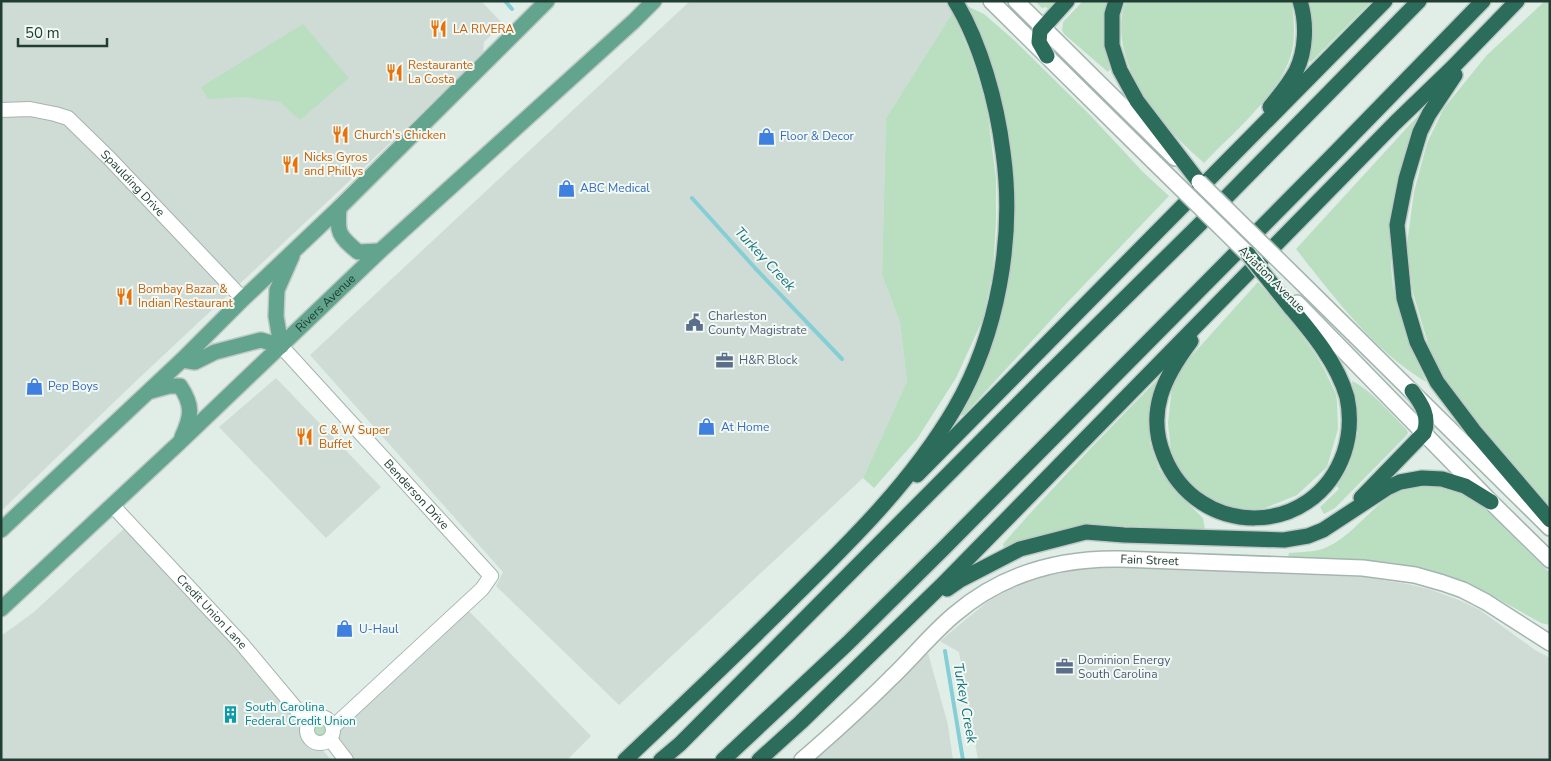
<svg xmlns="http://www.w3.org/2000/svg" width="1551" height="761" font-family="'Nunito Sans',sans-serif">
	<rect width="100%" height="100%" fill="#e1ede7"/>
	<g fill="#cfdcd5">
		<path d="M1 1H481L503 24 484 42 483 52 406 128 135 382 1 511Z"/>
		<path d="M690 1H947L953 12 886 118 882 275 900 323 907 381 863 478 619 705 496 586 503 572 310 355Z"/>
		<path d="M276 378 381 487 326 538 219 427Z"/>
		<path d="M129 524 298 722 305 744 321 748 331 760H1V636L34 612Z"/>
		<path d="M1101 567 1364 577 1408 584 1429 589 1459 600 1480 610 1535 650 1550 658V760H978L959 652 940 641 987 602 1006 591 1035 579 1052 575 1080 569Z"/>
		<path d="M464 606 591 736 567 760H344L337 739 339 735 340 727Z"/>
		<path d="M928 653 948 725 953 760H813L872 707Z"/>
	</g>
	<g fill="#b9dfc0">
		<path d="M1035 1H1056L1048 9 1046 7 1042 8Z"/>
		<path d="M1083 1H1109C1104 26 1103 45 1110 69L1108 72 1064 34 1062 30 1063 22Z"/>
		<path d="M1126 1H1291L1292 4C1294 22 1296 40 1290 58 1277 96 1232 134 1204 163 1188 149 1173 135 1160 119 1136 90 1110 39 1126 1Z"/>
		<path d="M1309 1H1372L1311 62 1308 59 1313 27Z"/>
		<path d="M1545 1H1550V507L1479 426 1444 378 1429 347 1413 293 1407 244 1414 192 1427 143 1444 108 1487 55Z"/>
		<path d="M967 6 984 14 1014 40 1090 115 1143 172 1169 196 1062 308 963 416 960 413 988 351 1002 314 1009 277 1014 232 1013 165 1005 118 990 64Z"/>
		<path d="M953 12 973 61 987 109 996 178V223L993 270 983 319 956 378 917 439 874 488 863 478 907 381 900 323 882 275 886 118Z"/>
		<path d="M303 24 349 78 300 120 280 102 244 97 208 99 201 87Z"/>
		<path d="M1426 107C1397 161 1385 224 1393 285 1394 292 1397 300 1399 307 1406 333 1415 358 1426 382 1372 349 1335 298 1296 249Z"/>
		<path d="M1258 282 1286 314 1314 352 1323 367 1336 394 1337 401 1338 429 1327 467 1297 495 1260 510 1235 508 1211 501 1185 479 1172 461 1168 423 1172 387 1186 362Z"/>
		<path d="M1156 381 1158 382 1152 396 1148 419 1150 443 1159 469 1174 490 1203 518 1205 530 1100 525 1047 533 1004 548 1003 544C1052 488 1104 434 1156 381Z"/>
		<path d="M1352 381C1370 389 1392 415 1406 429L1408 432 1407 435 1335 508 1324 514 1320 507 1339 489 1337 486 1349 466 1358 433Z"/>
		<path d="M1430 486 1445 487 1457 491 1472 498 1493 516 1550 573V625L1541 623 1491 595 1429 571 1395 563 1288 558 1289 553C1298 552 1310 552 1319 550 1354 540 1373 498 1407 489 1415 487 1423 487 1430 486Z"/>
		<circle cx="320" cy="730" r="6"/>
	</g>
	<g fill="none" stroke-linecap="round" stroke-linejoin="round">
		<g stroke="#86ced5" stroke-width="4">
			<path d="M505 1 512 9"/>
			<path d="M692 198 755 268 842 359"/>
			<path d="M945 651 963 760"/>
		</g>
		<defs>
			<g id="minor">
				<path id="s1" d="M1 110 30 109 55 114 68 118 109 158 243 299"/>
				<path id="s2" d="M281 346 491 576 482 589 333 727"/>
				<path id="s3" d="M112 505 241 643 308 723"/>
				<circle cx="320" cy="730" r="13"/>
				<path d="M330 739 346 760"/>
			</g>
			<g id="tertiary">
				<path d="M991 1 1153 161"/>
				<path d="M1016 1 1175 158"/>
				<path d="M1309 290 1550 528"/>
				<path d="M1297 303 1491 502 1550 560"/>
				<path id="s4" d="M802 760C832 734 863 706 891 678 913 657 932 633 955 614 1002 574 1060 558 1120 559L1363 568 1415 575 1443 583 1463 590 1486 602 1550 643"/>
			</g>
			<g id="primary">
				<path d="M339 208C337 233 338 235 358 252L380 251"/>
				<path d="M281 346 276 316 277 290 292 256"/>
				<path d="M182 360 195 362 215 352 261 340 281 346"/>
				<path d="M151 391 169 386H180C193 405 192 416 182 437"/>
				<path d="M1 530 182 360 243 299 339 208 547 1"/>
				<path id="s5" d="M1 609 179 443 380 251 634 21 654 1"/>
			</g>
			<g id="motorway">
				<path d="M1116 1 1112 14V45L1120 70 1137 101 1199 182"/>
				<path d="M1047 56 1039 42 1040 31 1067 1"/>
				<path d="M1455 75 1429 114 1420 132 1406 179 1397 225 1404 298 1417 342 1437 382 1474 431 1550 520"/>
				<path d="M1270 107C1279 96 1289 84 1296 71 1306 51 1307 23 1300 1"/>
				<path d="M1191 341C1164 377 1146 412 1164 456 1197 539 1314 539 1344 453 1350 435 1351 416 1347 397 1337 363 1313 334 1291 308"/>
				<path d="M917 475 1385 1"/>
				<path d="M1361 498 1424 433C1430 417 1422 404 1412 391"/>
				<path d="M947 589 960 580 1020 549 1086 532 1124 535 1284 540 1308 536 1323 530 1387 488 1400 482 1422 478 1442 479 1465 486 1491 502"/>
				<path d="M625 760C682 706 738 653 793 598 852 540 913 480 955 408 998 334 1015 237 1003 152 997 104 981 43 955 1"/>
				<path d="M661 760 680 744 1045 377 1200 224 1419 1"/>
				<path d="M723 760 848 643 943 549 1330 158 1483 1"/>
				<path d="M759 760 801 722 941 586 1395 123 1452 68 1517 1"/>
			</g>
		</defs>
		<use href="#minor" stroke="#a3b5ae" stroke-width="16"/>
		<use href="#tertiary" stroke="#a3b5ae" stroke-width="18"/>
		<use href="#primary" stroke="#c1c9c6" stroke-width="18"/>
		<use href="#motorway" stroke="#c1c9c6" stroke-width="18"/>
		<use href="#minor" stroke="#fff" stroke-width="14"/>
		<use href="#tertiary" stroke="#fff" stroke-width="15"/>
		<use href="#primary" stroke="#63a48f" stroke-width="15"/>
		<use href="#motorway" stroke="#2b6c5a" stroke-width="15"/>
		<defs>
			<g id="tertiary-bridge">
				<path d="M1153 161 1257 263"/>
				<path d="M1199 182 1309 290"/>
			</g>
			<path id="motorway-bridge" d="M1248 254 1291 308"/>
		</defs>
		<use href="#tertiary-bridge" stroke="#a3b5ae" stroke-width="18" stroke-linecap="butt"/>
		<use href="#motorway-bridge" stroke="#c1c9c6" stroke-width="18" stroke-linecap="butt"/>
		<use href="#tertiary-bridge" stroke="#fff" stroke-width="15"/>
		<use href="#motorway-bridge" stroke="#2b6c5a" stroke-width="15"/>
	</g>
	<defs>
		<symbol id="restaurant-bare" viewBox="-9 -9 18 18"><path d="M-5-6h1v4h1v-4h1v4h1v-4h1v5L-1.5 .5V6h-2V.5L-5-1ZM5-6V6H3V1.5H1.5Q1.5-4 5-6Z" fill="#e8710a" stroke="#f2f9f5" stroke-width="2.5" paint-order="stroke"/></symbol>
		<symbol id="shop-bare" viewBox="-9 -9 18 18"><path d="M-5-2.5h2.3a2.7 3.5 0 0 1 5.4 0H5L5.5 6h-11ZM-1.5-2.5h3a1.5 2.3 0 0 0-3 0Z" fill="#3f7fe0" stroke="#f2f9f5" stroke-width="2.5" paint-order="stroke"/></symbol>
		<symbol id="civic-bare" viewBox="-9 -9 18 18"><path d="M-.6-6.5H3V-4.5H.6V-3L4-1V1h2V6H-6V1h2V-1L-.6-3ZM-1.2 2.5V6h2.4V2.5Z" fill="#5c6f8a" stroke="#f2f9f5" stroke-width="2.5" paint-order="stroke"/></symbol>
		<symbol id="office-bare" viewBox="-9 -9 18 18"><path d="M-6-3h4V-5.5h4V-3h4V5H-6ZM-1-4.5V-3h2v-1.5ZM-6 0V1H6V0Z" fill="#5c6f8a" stroke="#f2f9f5" stroke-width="2.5" paint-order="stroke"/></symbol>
		<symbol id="building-bare" viewBox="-9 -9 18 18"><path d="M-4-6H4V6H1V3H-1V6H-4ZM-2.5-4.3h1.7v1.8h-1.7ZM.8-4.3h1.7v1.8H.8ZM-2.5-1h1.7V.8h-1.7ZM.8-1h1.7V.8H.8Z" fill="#0f9aa8" stroke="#f2f9f5" stroke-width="2.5" paint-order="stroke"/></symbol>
	</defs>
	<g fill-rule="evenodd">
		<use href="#restaurant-bare" x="426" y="16" width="25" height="25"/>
		<use href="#restaurant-bare" x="382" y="60" width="25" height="25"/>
		<use href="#restaurant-bare" x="328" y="122" width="25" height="25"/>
		<use href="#shop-bare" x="754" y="124" width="25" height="25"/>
		<use href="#restaurant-bare" x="278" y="152" width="25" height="25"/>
		<use href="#shop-bare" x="554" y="176" width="25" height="25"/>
		<use href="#restaurant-bare" x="112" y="284" width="25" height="25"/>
		<use href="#civic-bare" x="682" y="310" width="25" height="25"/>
		<use href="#office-bare" x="712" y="348" width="25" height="25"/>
		<use href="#shop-bare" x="22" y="374" width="25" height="25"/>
		<use href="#shop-bare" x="694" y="414" width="25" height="25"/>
		<use href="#restaurant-bare" x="292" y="424" width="25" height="25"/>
		<use href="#shop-bare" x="332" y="616" width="25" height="25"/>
		<use href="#office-bare" x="1052" y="654" width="25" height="25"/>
		<use href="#building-bare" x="218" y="702" width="25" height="25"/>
	</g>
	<g text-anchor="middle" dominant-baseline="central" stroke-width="4" stroke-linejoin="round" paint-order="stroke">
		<g font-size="12" fill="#c56008" stroke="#f2f9f5" text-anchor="start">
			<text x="453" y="29">LA RIVERA</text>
			<text x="408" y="65">Restaurante<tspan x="408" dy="14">La Costa</tspan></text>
			<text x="354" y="135">Church's Chicken</text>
			<text x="304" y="157">Nicks Gyros<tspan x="304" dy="14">and Phillys</tspan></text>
			<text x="138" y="289">Bombay Bazar &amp;<tspan x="138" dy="14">Indian Restaurant</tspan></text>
			<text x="319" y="430">C &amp; W Super<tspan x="319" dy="14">Buffet</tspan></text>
		</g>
		<g font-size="12" fill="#366cbe" stroke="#f2f9f5" text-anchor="start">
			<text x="780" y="136">Floor &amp; Decor</text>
			<text x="580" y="188">ABC Medical</text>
			<text x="48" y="386">Pep Boys</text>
			<text x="721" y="427">At Home</text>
			<text x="359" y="629">U-Haul</text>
		</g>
		<g font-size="12" fill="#203e34" stroke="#f2f9f5">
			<text stroke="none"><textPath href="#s1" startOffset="160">Spaulding Drive</textPath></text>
			<text transform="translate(1272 279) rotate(45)">Aviation Avenue</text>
			<text stroke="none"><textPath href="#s5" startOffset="446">Rivers Avenue</textPath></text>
			<text stroke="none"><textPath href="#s2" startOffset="201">Benderson Drive</textPath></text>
			<text stroke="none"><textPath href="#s4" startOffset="419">Fain Street</textPath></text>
			<text stroke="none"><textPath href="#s3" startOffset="146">Credit Union Lane</textPath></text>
		</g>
		<g font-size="12" fill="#4e5e75" stroke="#f2f9f5" text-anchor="start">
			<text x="708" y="316">Charleston<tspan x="708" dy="14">County Magistrate</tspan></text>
			<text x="739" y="360">H&amp;R Block</text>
			<text x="1078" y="660">Dominion Energy<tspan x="1078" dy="14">South Carolina</tspan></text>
		</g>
		<g font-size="12" fill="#0d838f" stroke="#f2f9f5" text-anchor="start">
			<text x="245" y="707">South Carolina<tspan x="245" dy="14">Federal Credit Union</tspan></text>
		</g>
		<g font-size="14" font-style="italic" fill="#17747d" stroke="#f2f9f5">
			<text transform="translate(765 259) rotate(47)">Turkey Creek</text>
			<text transform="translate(965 703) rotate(80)">Turkey Creek</text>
		</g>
	</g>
	<rect width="1551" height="761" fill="none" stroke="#203e34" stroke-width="5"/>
	<path d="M18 38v8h89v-8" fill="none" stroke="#203e34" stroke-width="2.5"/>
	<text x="25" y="38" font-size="15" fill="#203e34" stroke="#f2f9f5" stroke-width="4" paint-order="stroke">50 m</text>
</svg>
